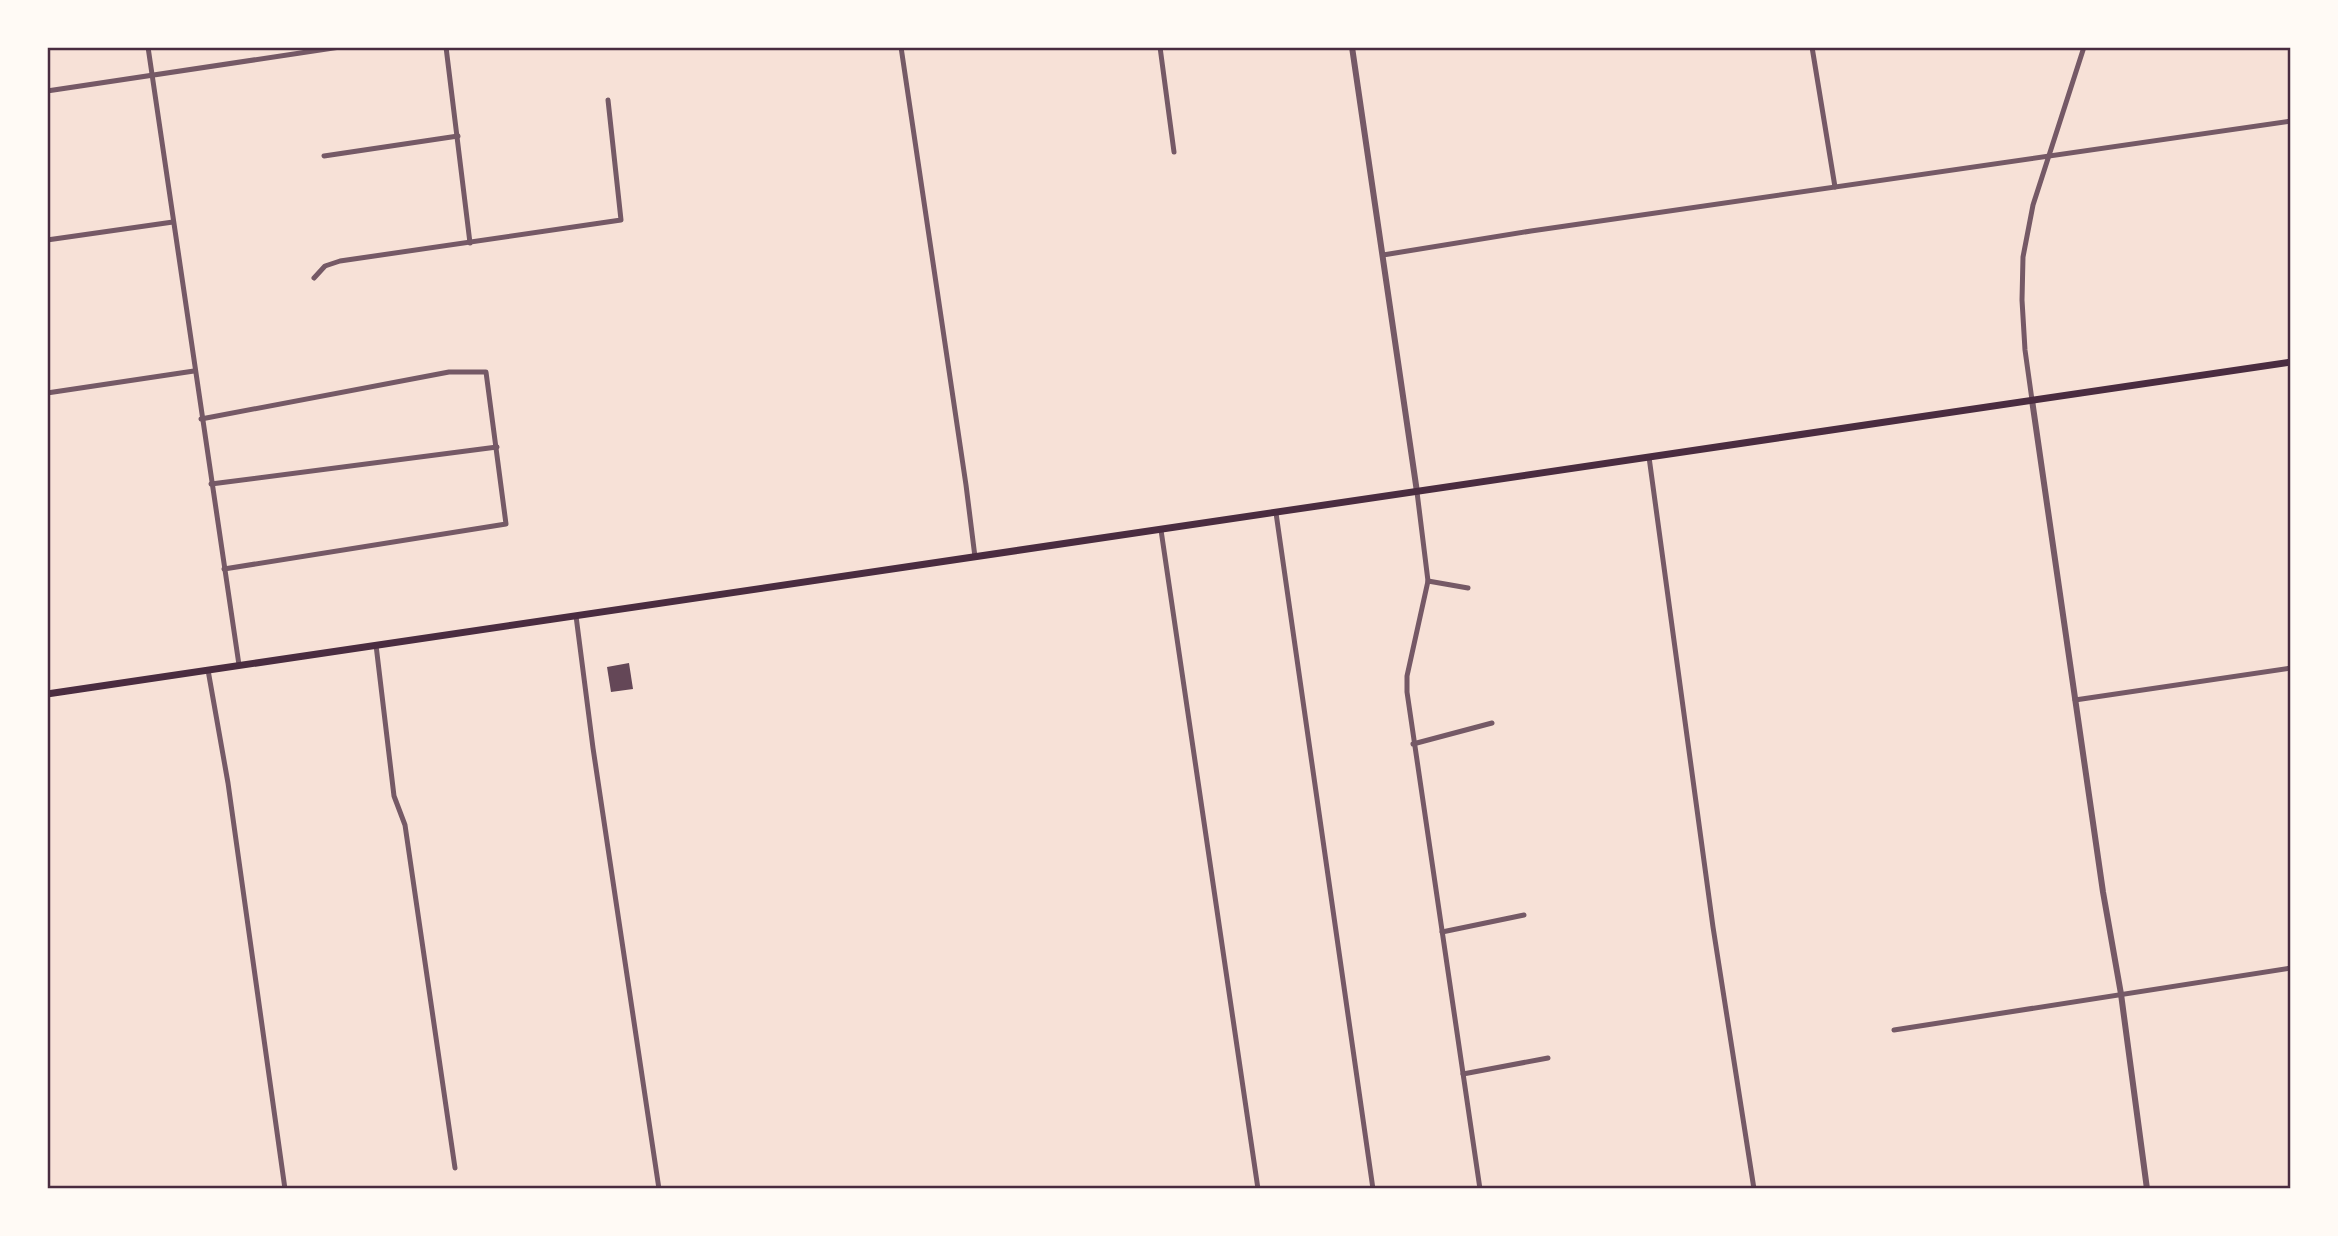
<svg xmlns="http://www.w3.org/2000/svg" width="2338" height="1236" font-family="Lato,sans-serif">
	<rect width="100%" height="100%" fill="#f7e1d7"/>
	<path fill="#644757" d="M629 663 633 689 611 692 607 667Z"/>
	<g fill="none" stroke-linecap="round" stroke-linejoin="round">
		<g stroke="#755966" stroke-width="5">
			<path d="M148 47 239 665"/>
			<path d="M446 47 470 243"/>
			<path d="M901 47 966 485 975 557"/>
			<path d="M1160 47 1174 152"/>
			<path d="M1812 47 1835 187"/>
			<path d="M47 91 340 47"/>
			<path d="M324 156 458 136"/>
			<path d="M47 240 173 222"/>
			<path d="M1383 255 1531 231 2291 121"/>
			<path d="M314 278 325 266 340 261 621 220 608 100"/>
			<path d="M47 393 194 371"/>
			<path d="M2032 400 2025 350 2022 300 2023 257 2033 205 2084 47"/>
			<path d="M201 419 449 372H486L506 524 224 569"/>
			<path d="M1649 457 1713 927 1754 1189"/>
			<path d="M211 484 497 447"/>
			<path d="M1417 492 1428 581 1407 676V692L1480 1189"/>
			<path d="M1276 513 1373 1189"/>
			<path d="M1161 530 1258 1189"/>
			<path d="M1428 581 1468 588"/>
			<path d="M576 616 593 748 659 1189"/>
			<path d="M376 645 394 796 405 825 455 1168"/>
			<path d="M208 670 228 783 285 1189"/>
			<path d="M2075 700 2291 668"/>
			<path d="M1413 744 1492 723"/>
			<path d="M1442 932 1524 915"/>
			<path d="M1894 1030 2291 968"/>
			<path d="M1463 1074 1548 1058"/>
		</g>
		<g stroke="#755966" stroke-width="6">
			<path d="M1352 47 1417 492"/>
			<path d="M2032 400 2103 892 2121 994 2147 1189"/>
		</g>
		<path stroke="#4a2c40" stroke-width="7" d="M47 694 2291 362"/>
	</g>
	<rect width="2338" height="1236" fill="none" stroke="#fffaf5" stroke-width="98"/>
	<rect x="49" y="49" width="2240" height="1138" fill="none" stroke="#4a2c40" stroke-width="2.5"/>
</svg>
